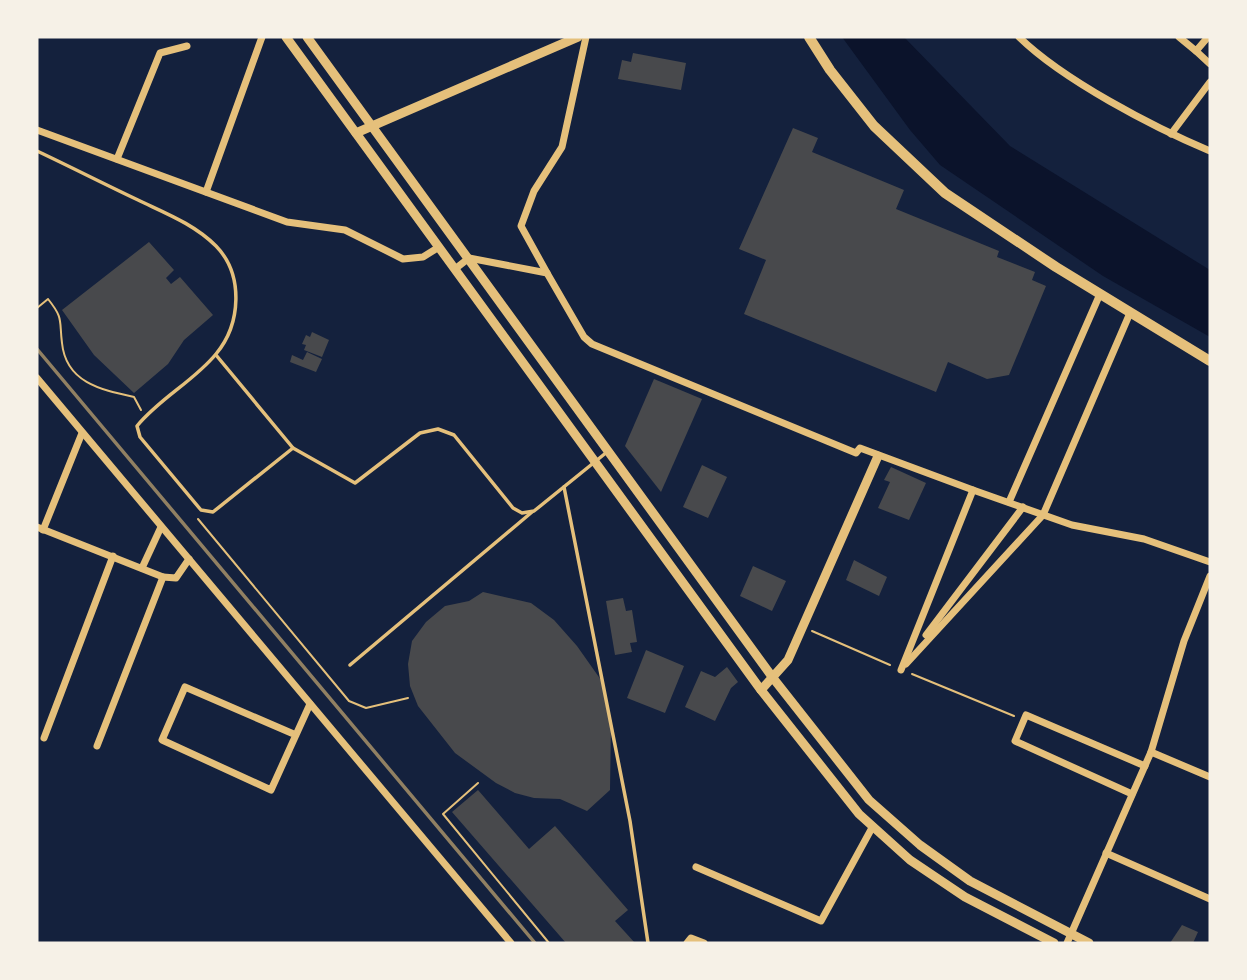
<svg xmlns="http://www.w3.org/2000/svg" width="1247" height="980" font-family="Roboto,sans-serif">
	<rect width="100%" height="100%" fill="#14213d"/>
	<path fill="#0b132b" d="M842 37H904L1010 146 1210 270V337L1103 276 940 165 910 130Z"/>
	<g fill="#48494c">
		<path d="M633 53 686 63 681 90 618 79 622 60 631 62Z"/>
		<path d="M793 128 818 138 812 152 904 190 896 209 999 251 997 257 1035 272 1032 280 1046 286 1009 375 987 379 948 362 936 392 744 314 766 260 739 249Z"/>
		<path d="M149 242 174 270 166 278 171 284 180 277 213 315 184 340 168 364 134 393 94 355 62 310Z"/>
		<path d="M312 332 329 340 322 357 304 350 306 345 302 344 306 335 310 337Z"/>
		<path d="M307 352 322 359 316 372 290 362 292 355 303 360Z"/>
		<path d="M654 379 702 399 661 492 625 446Z"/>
		<path d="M702 465 727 477 708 518 683 507Z"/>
		<path d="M891 467 926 483 909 520 878 508 890 482 884 480Z"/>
		<path d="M854 560 887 577 879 596 846 580Z"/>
		<path d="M753 566 786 581 772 611 740 596Z"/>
		<path d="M483 592 531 603 554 620 577 646 601 680 611 725 610 790 587 811 560 799 534 798 515 793 496 783 455 753 418 706 410 686 408 664 412 641 426 622 445 606 469 601Z"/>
		<path d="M623 598 626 611 632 610 637 642 630 643 632 652 615 655 606 601Z"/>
		<path d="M646 650 684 666 665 713 627 698Z"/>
		<path d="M727 667 738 682 731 688 715 721 685 707 701 671 715 677Z"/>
		<path d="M478 790 529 849 555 826 628 910 615 921 635 943H566L452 812Z"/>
		<path d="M1182 925 1198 932 1193 943H1170Z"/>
	</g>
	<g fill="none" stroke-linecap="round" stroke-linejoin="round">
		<g stroke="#e5c07b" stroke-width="2">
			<path d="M37 308 48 299C64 319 59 320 62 343 66 383 102 390 134 397L141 410"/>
			<path d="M198 519 349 701 366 708 408 698"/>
			<path d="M812 631 890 665"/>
			<path d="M912 674 1014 716"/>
			<path d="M478 783 443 814 549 943"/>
		</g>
		<g stroke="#e5c07b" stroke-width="3.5">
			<path d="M37 151C71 167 104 184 138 200 165 213 194 224 216 246 244 275 241 324 216 354 194 381 160 398 137 426L140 437 201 510 213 512 293 448 355 483 420 433 438 429 454 435 513 508 522 513 534 511 607 452"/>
			<path d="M216 355 293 448"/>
			<path d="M564 487 630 821 648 943"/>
			<path d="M350 665 532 512"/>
		</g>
		<g stroke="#e5c07b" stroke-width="7">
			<path d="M1019 37C1063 80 1153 127 1210 151"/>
			<path d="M1179 37 1196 51 1208 37"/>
			<path d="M1196 51 1210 64"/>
			<path d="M37 130 287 222 345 230 403 259 423 257 439 247"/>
			<path d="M1171 134 1210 82"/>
			<path d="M117 159 160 53 187 46"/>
			<path d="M206 192 262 37"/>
			<path d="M455 269 469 258 547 273 584 337 592 344 856 453 860 448 973 490"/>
			<path d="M547 273 521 226 534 191 562 147 586 37"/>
			<path d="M37 378 511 943"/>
			<path d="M1009 502 1100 294"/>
			<path d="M37 527 163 577"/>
			<path d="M43 530 82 433"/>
			<path d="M142 568 161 527"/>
			<path d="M926 635 1023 507"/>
			<path d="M906 664 1043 515 1130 313"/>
			<path d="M901 670 973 490 1072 525 1144 539 1210 562"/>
			<path d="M296 735 185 687 162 740 271 790 310 704"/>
			<path d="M44 738 113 556"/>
			<path d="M97 746 163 577 176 578 189 559"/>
			<path d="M1151 752 1210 777"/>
			<path d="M1132 794 1015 741 1026 715 1145 766"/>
			<path d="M1106 853 1210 899"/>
			<path d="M696 867 821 921 873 826"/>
			<path d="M687 943 691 938 704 943"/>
			<path d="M1067 943 1151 752 1184 641 1210 576"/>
		</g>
		<g stroke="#e5c07b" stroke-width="9">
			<path d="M286 37 761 690 859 814 910 860 965 897 1054 943"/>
			<path d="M307 37 773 678 869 800 920 845 970 881 1089 943"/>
			<path d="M356 133 578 37"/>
			<path d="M761 690 788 660 878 456"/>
		</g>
		<path stroke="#e5c07b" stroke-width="10" d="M809 37 830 70 874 126 945 193 1056 267 1210 361"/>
		<path stroke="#918062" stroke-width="3.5" d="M37 349 535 943"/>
	</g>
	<rect width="1247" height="980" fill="none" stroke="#f6f1e7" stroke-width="77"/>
</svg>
